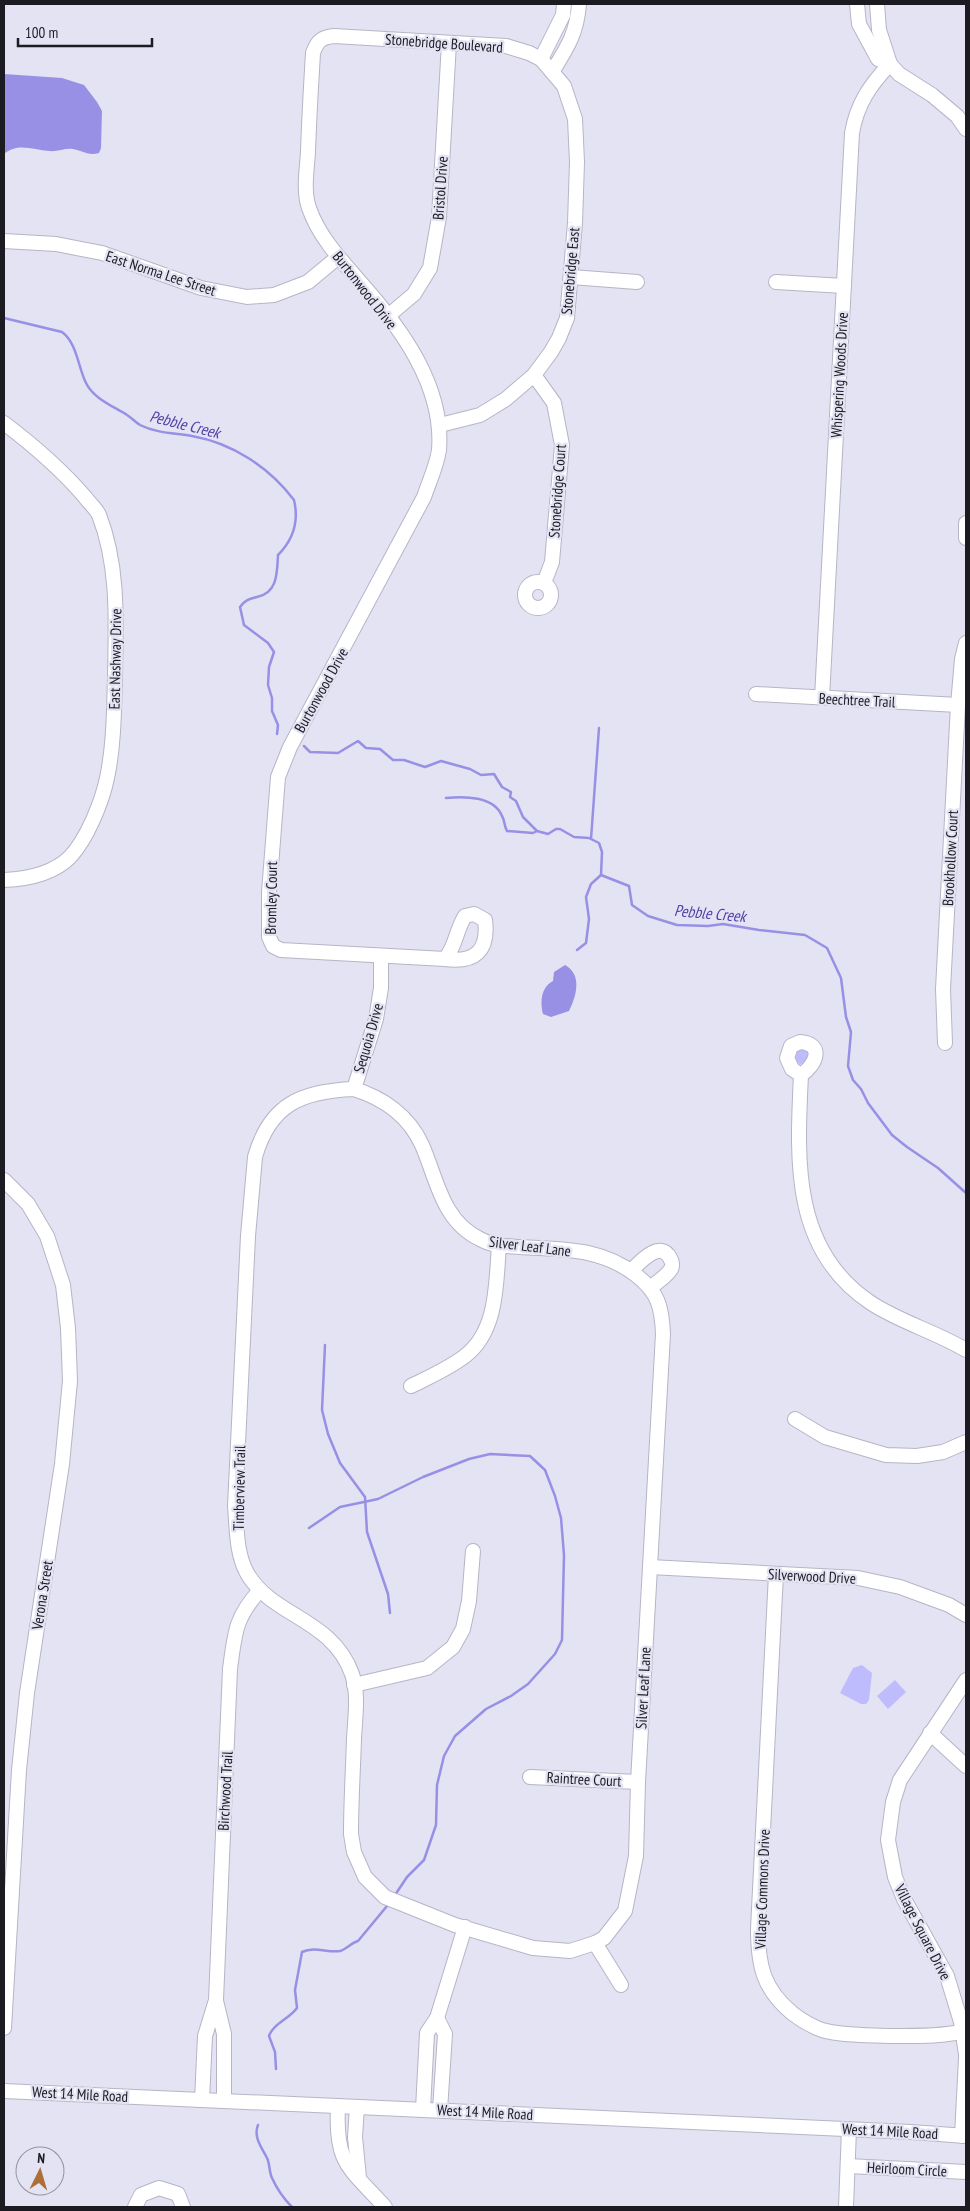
<svg xmlns="http://www.w3.org/2000/svg" width="970" height="2211" font-family="'PT Sans Narrow',sans-serif">
	<rect width="100%" height="100%" fill="#e3e3f4"/>
	<g fill="#bfbcfd">
		<circle cx="801" cy="1056" r="8"/>
		<path d="M862 1665 872 1673 869 1700 866 1704H861L840 1693 853 1668Z"/>
		<path d="M895 1680 906 1692 888 1709 877 1696Z"/>
	</g>
	<g fill="#9790e5">
		<path d="M4 74 62 78 84 85 97 102 102 111 101 148 99 153C88 156 84 151 73 149 65 148 57 152 49 151 34 150 18 142 4 154Z"/>
		<path d="M565 965C583 975 576 997 569 1011L551 1017 543 1014C540 1002 541 987 553 981L554 972Z"/>
	</g>
	<g fill="none" stroke-linecap="round" stroke-linejoin="round">
		<g stroke="#9790e5" stroke-width="2.5">
			<path d="M4 318 62 332C77 343 78 367 86 383 94 399 113 406 127 415 132 418 135 422 140 425 156 433 174 433 192 436 232 443 269 467 294 500 299 521 294 539 278 555 277 572 278 593 257 597 249 599 245 600 240 607L244 625 268 643 274 652 269 667 268 685 272 698V711L278 725 277 734"/>
			<path d="M304 746 310 752 338 753 358 741 366 748 380 749 393 760H404L425 767 441 761 470 769 481 775 494 774 502 787 511 792 510 797 516 801 523 817 537 831 548 834 556 829H560L574 837 589 838 599 843 602 852 601 875"/>
			<path d="M446 798C464 796 494 796 502 816 505 821 504 826 507 831L533 833 537 831"/>
			<path d="M591 839 599 728"/>
			<path d="M601 875 629 886 632 905 648 916 677 925 708 926 723 924 759 930 805 935 827 948 841 978 846 1017 851 1032 848 1066 853 1080 861 1089 868 1103 892 1135 907 1147 938 1168 966 1193"/>
			<path d="M577 950 586 943 589 919 586 897 591 884 601 875"/>
			<path d="M325 1345 322 1410 328 1434 340 1463 365 1497 367 1532 388 1594 390 1613"/>
			<path d="M309 1528 340 1507 378 1499 423 1477 469 1459 490 1454 530 1456 545 1470 555 1496 561 1518 564 1555 562 1640 555 1654 528 1684 511 1696 486 1709 455 1736 444 1756 437 1785 436 1825 424 1860 407 1877 395 1895"/>
			<path d="M276 2069 275 2052 269 2036C273 2024 289 2019 297 2008L295 1990 302 1952C315 1946 327 1953 340 1951 347 1949 351 1943 358 1941L387 1906"/>
			<path d="M258 2125C253 2137 262 2148 267 2158 270 2164 269 2172 272 2178 277 2189 283 2198 292 2207"/>
		</g>
		<defs>
			<g id="minor">
				<path d="M857 4 859 24 878 59 890 64 899 74 932 95 957 116 966 129"/>
				<path d="M877 4 879 30 890 64"/>
				<path d="M541 59 563 15 564 4"/>
				<path d="M552 72C567 48 577 33 579 4"/>
				<path d="M4 241 56 244 102 253 201 288 247 297 274 295 308 282 338 257"/>
				<path d="M571 277 637 282"/>
				<path d="M776 282 844 286"/>
				<path d="M388 316 414 294 430 268 439 217 449 43"/>
				<path d="M534 375 554 403 562 445 552 562 544 583"/>
				<path d="M4 423C33 445 61 469 85 497 89 503 96 508 99 515 119 566 116 622 115 676 114 710 114 745 107 778 102 802 87 839 70 857 53 874 27 879 4 880"/>
				<path d="M440 425 480 415 506 399 534 375 551 352 559 338 567 318 575 223 577 162 575 119 564 86 541 59 529 53 506 46 334 36C322 37 317 41 313 53 311 86 309 119 308 152 307 169 303 191 309 208 319 237 341 260 361 283 401 328 444 386 439 450 437 465 429 482 424 497L290 747 278 777 269 892V937L273 946 281 950 445 959C456 946 456 930 465 916L474 914 485 920C489 951 475 963 445 959"/>
				<path d="M966 523V538"/>
				<circle cx="538" cy="595" r="13"/>
				<path d="M756 694 958 705"/>
				<path d="M822 698 852 133C857 104 870 85 890 64"/>
				<path d="M800 1042C825 1044 816 1065 801 1075L792 1069 787 1058 791 1046Z"/>
				<path d="M945 1043 943 989 958 705 962 659 966 643"/>
				<path d="M801 1075C797 1159 791 1250 871 1303 900 1322 936 1332 966 1350"/>
				<path d="M354 1089C383 1098 409 1116 422 1145 437 1179 442 1221 480 1239 492 1246 507 1246 520 1247 563 1250 600 1247 636 1275 658 1292 662 1307 663 1334L638 1782 636 1856 625 1911 604 1938 595 1943 570 1951 533 1948 455 1925 385 1897 365 1877 354 1852 351 1834C351 1802 353 1771 354 1739 355 1718 359 1694 352 1674 332 1618 272 1617 247 1573 236 1553 237 1528 235 1506L248 1236 255 1157C270 1104 302 1091 354 1089Z"/>
				<path d="M354 1089 376 1019 381 988V956"/>
				<path d="M4 1180 28 1204 47 1236 63 1285 68 1328 70 1381 62 1464 27 1693 19 1770 4 2028"/>
				<path d="M631 1271C639 1263 660 1239 670 1258 672 1261 673 1266 671 1269 667 1276 656 1283 650 1288"/>
				<path d="M411 1386C429 1377 448 1369 465 1356 498 1331 496 1282 499 1245"/>
				<path d="M795 1419 825 1437 886 1455 917 1456 943 1452 966 1442"/>
				<path d="M650 1567 858 1578 900 1587 949 1605 966 1615"/>
				<path d="M776 1574 758 1929C758 1965 763 1989 792 2013 801 2020 811 2026 822 2030 843 2036 869 2035 890 2036 910 2036 949 2037 966 2030"/>
				<path d="M966 1680 900 1780 893 1802 888 1840 895 1877 904 1899 947 1976 961 2022 966 2054"/>
				<path d="M354 1685 427 1668 453 1647 463 1629 469 1601 473 1551"/>
				<path d="M930 1733 966 1766"/>
				<path d="M530 1777 638 1782"/>
				<path d="M595 1943 621 1985"/>
				<path d="M216 2001 224 2034V2101"/>
				<path d="M437 2018 445 2034 440 2110"/>
				<path d="M4 2091 911 2132 966 2136"/>
				<path d="M202 2100 205 2036 216 2000 230 1669C235 1632 235 1618 260 1590"/>
				<path d="M338 2106C335 2165 349 2167 385 2207"/>
				<path d="M357 2107 355 2137 359 2178"/>
				<path d="M423 2109 427 2033 437 2018 465 1927"/>
				<path d="M962 2136 966 2058"/>
				<path d="M848 2166 966 2172"/>
				<path d="M135 2207 141 2195 159 2188 178 2194 183 2207"/>
				<path d="M846 2207 849 2129"/>
			</g>
		</defs>
		<use href="#minor" stroke="#b6b5c6" stroke-width="16"/>
		<use href="#minor" stroke="#fff" stroke-width="14"/>
	</g>
	<g text-anchor="middle" dominant-baseline="central" stroke-width="4.5" stroke-linejoin="round" paint-order="stroke">
		<g font-size="15" fill="#1b1b21" stroke="#e3e3f4">
			<text transform="translate(444 43) rotate(4)">Stonebridge Boulevard</text>
			<text transform="translate(440 188) rotate(-86)">Bristol Drive</text>
			<text transform="translate(570 271) rotate(-85)">Stonebridge East</text>
			<text transform="translate(161 273) rotate(18)">East Norma Lee Street</text>
			<text transform="translate(365 290) rotate(52)">Burtonwood Drive</text>
			<text transform="translate(839 375) rotate(-87)">Whispering Woods Drive</text>
			<text transform="translate(557 491) rotate(-86)">Stonebridge Court</text>
			<text transform="translate(115 659) rotate(-89)">East Nashway Drive</text>
			<text transform="translate(321 690) rotate(-61)">Burtonwood Drive</text>
			<text transform="translate(857 700) rotate(3)">Beechtree Trail</text>
			<text transform="translate(950 858) rotate(-87)">Brookhollow Court</text>
			<text transform="translate(271 898) rotate(-89)">Bromley Court</text>
			<text transform="translate(368 1038) rotate(-74)">Sequoia Drive</text>
			<text transform="translate(530 1246) rotate(7)">Silver Leaf Lane</text>
			<text transform="translate(239 1488) rotate(-89)">Timberview Trail</text>
			<text transform="translate(812 1576) rotate(3)">Silverwood Drive</text>
			<text transform="translate(42 1595) rotate(-81)">Verona Street</text>
			<text transform="translate(643 1688) rotate(-87)">Silver Leaf Lane</text>
			<text transform="translate(584 1779) rotate(3)">Raintree Court</text>
			<text transform="translate(225 1791) rotate(-87)">Birchwood Trail</text>
			<text transform="translate(762 1889) rotate(-88)">Village Commons Drive</text>
			<text transform="translate(923 1932) rotate(63)">Village Square Drive</text>
			<text transform="translate(80 2094) rotate(3)">West 14 Mile Road</text>
			<text transform="translate(485 2112) rotate(3)">West 14 Mile Road</text>
			<text transform="translate(890 2131) rotate(3)">West 14 Mile Road</text>
			<text transform="translate(907 2169) rotate(3)">Heirloom Circle</text>
		</g>
		<g font-size="16" font-style="italic" fill="#5342a5" stroke="#e3e3f4">
			<text transform="translate(185 424) rotate(14)">Pebble Creek</text>
			<text transform="translate(710 913) rotate(5)">Pebble Creek</text>
		</g>
	</g>
	<rect width="970" height="2211" fill="none" stroke="#1b1b21" stroke-width="10"/>
	<g transform="translate(40 2171) rotate(5)"><circle r="24" fill="#e3e3f4" stroke="#9393a0"/>
	<path d="M0-4L9 19L0 12L-9 19Z" fill="#ae6f36"/>
	<text y="-8" font-size="14" font-weight="bold" text-anchor="middle" fill="#1b1b21">N</text>
	</g>
	<path d="M18 38v8h134v-8" fill="none" stroke="#1b1b21" stroke-width="2.5"/>
	<text x="25" y="38" font-size="15" fill="#1b1b21" stroke="#e3e3f4" stroke-width="4" paint-order="stroke">100 m</text>
</svg>
